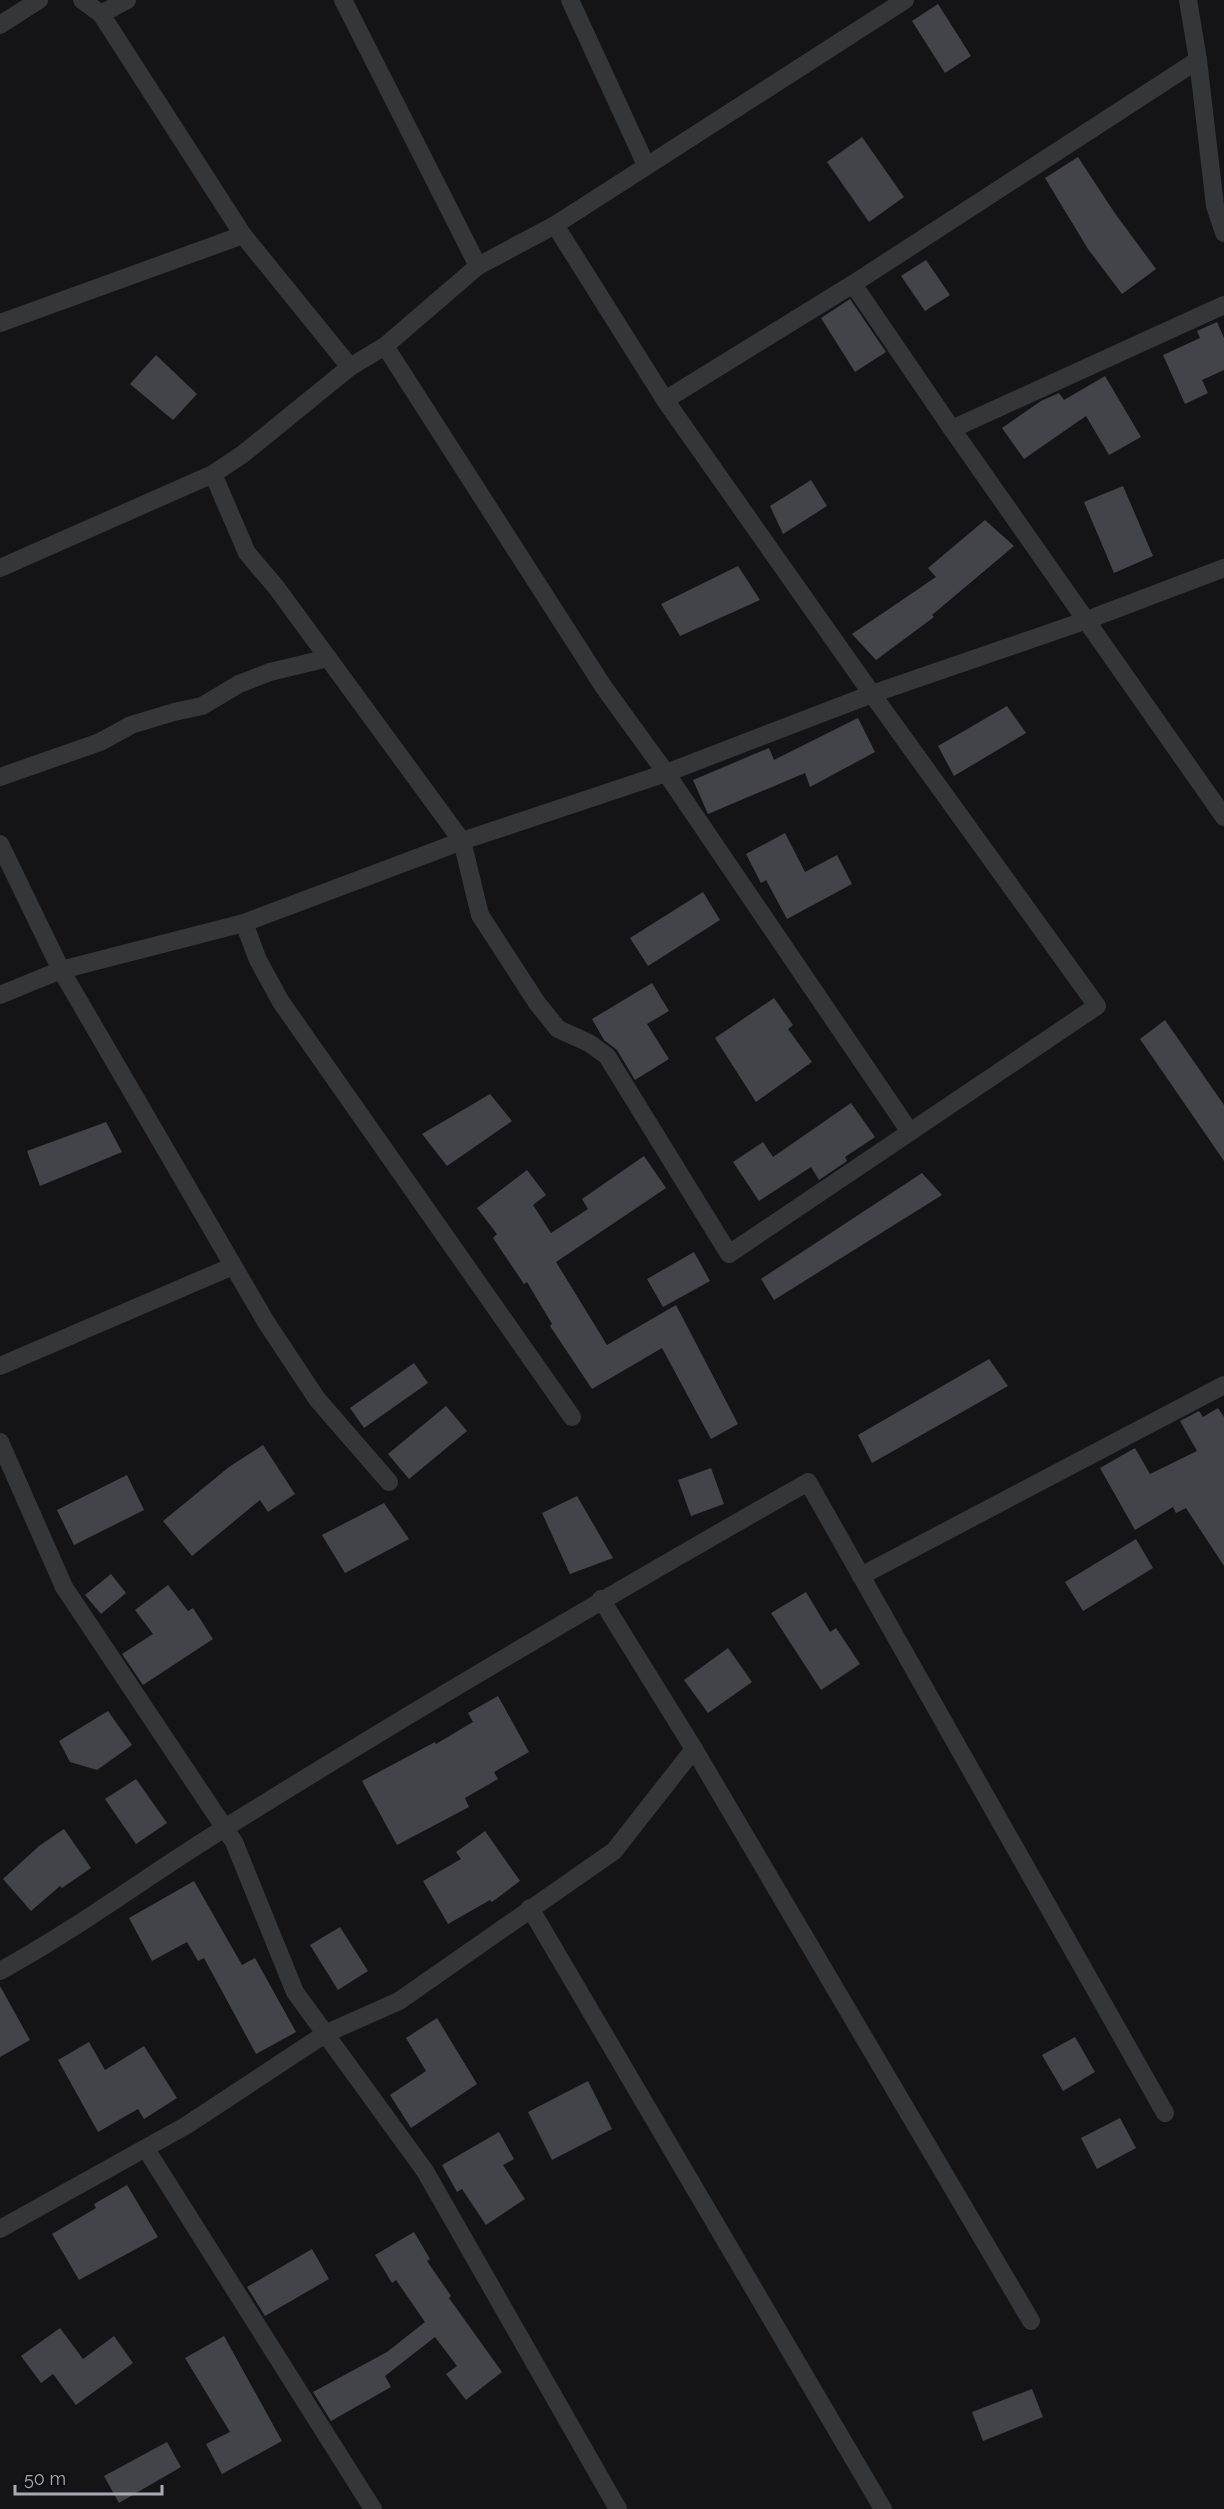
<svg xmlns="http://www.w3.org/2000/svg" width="1224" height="2509" font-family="Raleway,sans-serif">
	<rect width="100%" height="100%" fill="#141416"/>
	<g fill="#434449">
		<path d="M938 4 971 56 945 73 912 21Z"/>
		<path d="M862 137 904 197 869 222 827 162Z"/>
		<path d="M1078 157 1114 212 1156 269 1122 294 1088 249 1045 178Z"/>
		<path d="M926 260 950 295 925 311 901 276Z"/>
		<path d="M850 299 886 352 855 372 821 318Z"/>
		<path d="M1217 322 1224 338V370L1202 380 1208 393 1185 404 1163 355 1200 338 1197 331Z"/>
		<path d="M156 355 197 394 173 420 130 384Z"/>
		<path d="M1105 376 1141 437 1109 455 1086 416 1024 459 1002 428 1041 401 1059 393 1064 400Z"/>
		<path d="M811 480 827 506 783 534 770 506Z"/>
		<path d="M1123 486 1153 556 1114 573 1084 502Z"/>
		<path d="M985 520 1014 546 932 615 934 617 876 660 852 634 936 577 928 568Z"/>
		<path d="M738 566 760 600 680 636 661 604Z"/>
		<path d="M1007 706 1026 733 954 776 938 746Z"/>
		<path d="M858 718 875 752 810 787 805 773 708 814 693 780 769 748 774 760Z"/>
		<path d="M785 833 805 872 837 855 852 884 787 919 766 880 761 883 746 854Z"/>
		<path d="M703 892 720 920 648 966 630 938Z"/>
		<path d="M652 983 669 1011 647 1024 669 1059 635 1080 617 1050 604 1040 592 1019Z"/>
		<path d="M774 998 793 1025 788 1029 812 1062 756 1102 715 1038Z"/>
		<path d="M1165 1020 1224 1105V1161L1140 1039Z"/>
		<path d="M490 1094 512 1121 447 1166 422 1134Z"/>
		<path d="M851 1103 875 1137 845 1157 847 1161 819 1180 811 1167 759 1201 733 1162 763 1142 773 1157Z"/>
		<path d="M106 1122 122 1152 40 1186 27 1151Z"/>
		<path d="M644 1156 666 1188 556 1262 607 1345 676 1305 738 1424 711 1439 662 1348 592 1389 550 1326 552 1324 527 1282 524 1284 493 1238 497 1234 477 1208 527 1170 546 1195 533 1205 551 1233 588 1209 582 1199Z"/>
		<path d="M922 1173 942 1195 774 1300 761 1279Z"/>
		<path d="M694 1252 710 1281 663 1307 647 1279Z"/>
		<path d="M989 1359 1008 1386 872 1463 858 1435Z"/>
		<path d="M414 1363 428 1383 364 1428 350 1408Z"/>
		<path d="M446 1406 467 1431 409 1479 388 1454Z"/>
		<path d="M1218 1408 1224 1417V1566L1186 1508 1176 1513 1173 1507 1135 1530 1100 1468 1135 1448 1150 1474 1197 1451 1180 1421 1199 1411 1203 1417Z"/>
		<path d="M263 1445 295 1494 268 1512 260 1500 192 1556 163 1521 229 1467Z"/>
		<path d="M711 1468 724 1504 691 1516 678 1480Z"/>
		<path d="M127 1475 144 1510 74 1545 57 1510Z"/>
		<path d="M577 1496 613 1558 570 1574 542 1513Z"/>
		<path d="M384 1503 409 1539 345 1573 322 1535Z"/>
		<path d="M1136 1539 1153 1568 1083 1611 1065 1582Z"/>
		<path d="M111 1574 126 1593 101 1614 85 1595Z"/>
		<path d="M168 1585 188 1611 193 1608 213 1639 143 1685 122 1654 153 1634 135 1610Z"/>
		<path d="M806 1592 830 1632 836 1628 860 1664 821 1690 771 1613Z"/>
		<path d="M728 1648 752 1682 708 1713 684 1680Z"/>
		<path d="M498 1696 529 1752 494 1772 498 1779 465 1798 469 1807 397 1845 362 1781 435 1742 436 1744 473 1722 468 1713Z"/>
		<path d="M108 1711 132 1745 97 1770 70 1762 59 1741Z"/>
		<path d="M136 1779 167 1823 136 1844 105 1799Z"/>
		<path d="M64 1829 91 1868 62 1888 60 1886 31 1911 3 1879 39 1846Z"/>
		<path d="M485 1831 520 1881 492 1902 490 1900 448 1924 423 1881 461 1859 456 1852Z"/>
		<path d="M194 1881 242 1965 255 1958 296 2032 256 2054 204 1958 198 1961 187 1942 152 1961 129 1918Z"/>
		<path d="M340 1927 368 1971 338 1990 310 1945Z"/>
		<path d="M0 1986 30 2040 0 2057Z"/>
		<path d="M437 2018 477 2084 411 2128 390 2095 426 2071 406 2038Z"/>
		<path d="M1075 2037 1095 2072 1063 2091 1042 2055Z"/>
		<path d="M89 2042 105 2070 144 2046 177 2098 144 2119 138 2109 98 2132 58 2060Z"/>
		<path d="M588 2081 612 2129 552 2160 528 2112Z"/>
		<path d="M1120 2118 1136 2148 1097 2169 1081 2138Z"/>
		<path d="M499 2132 514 2159 503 2165 525 2199 486 2225 462 2189 457 2192 442 2165Z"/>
		<path d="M127 2185 158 2237 79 2280 52 2234 96 2208 94 2204Z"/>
		<path d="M414 2232 430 2259 427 2261 451 2296 449 2298 502 2372 466 2400 446 2374 457 2366 435 2337 385 2376 391 2387 331 2421 313 2392 387 2352 425 2322 396 2280 392 2283 375 2255Z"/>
		<path d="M312 2249 329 2279 265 2316 247 2287Z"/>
		<path d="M60 2328 83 2359 114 2336 133 2363 76 2405 53 2374 41 2383 21 2356Z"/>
		<path d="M224 2336 282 2441 222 2474 206 2444 230 2432 185 2358Z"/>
		<path d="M1032 2389 1043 2417 983 2441 972 2412Z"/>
		<path d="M167 2442 181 2467 119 2503 104 2476Z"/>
	</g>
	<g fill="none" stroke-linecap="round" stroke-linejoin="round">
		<g stroke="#35363a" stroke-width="18">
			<path d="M82 0 101 14 243 235 350 367"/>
			<path d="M343 0 478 266"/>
			<path d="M570 0 646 165"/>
			<path d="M1188 0 1198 60 1215 206 1224 233"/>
			<path d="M101 14 127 0"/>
			<path d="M0 25 39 0"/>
			<path d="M853 284 952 429 1224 817"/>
			<path d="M0 323 243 235"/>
			<path d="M385 346 603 686 666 773 910 1132"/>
			<path d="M665 400 853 284 1198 60"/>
			<path d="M952 429 1224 305"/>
			<path d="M213 474 247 553 276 587 462 841 480 915 537 1003 558 1029 589 1043 607 1056 729 1254 1097 1006 872 694 665 400 555 225"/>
			<path d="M0 568 213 474 243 454 350 367 385 346 478 266 555 225 905 0"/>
			<path d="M0 777 100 742 131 725 174 712 202 706 239 684 270 672 328 658"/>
			<path d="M0 844 61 970 266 1322 317 1399 389 1482"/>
			<path d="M244 923 258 960 281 1002 572 1417"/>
			<path d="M0 995 61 970 244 923 462 841 666 773 872 694 1087 620 1224 568"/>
			<path d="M0 1366 233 1266"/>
			<path d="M0 1442 64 1587 234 1842 295 1992 425 2171 618 2509"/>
			<path d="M861 1576 1224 1385"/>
			<path d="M601 1599 694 1749 1031 2321"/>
			<path d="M530 1908 883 2509"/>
			<path d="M0 1971C79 1928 151 1873 228 1826 419 1707 613 1593 808 1482L1165 2113"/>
			<path d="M146 2149 373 2509"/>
			<path d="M0 2229 187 2125 325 2034 399 2001 614 1851 694 1749"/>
		</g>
	</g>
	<path d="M15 2485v9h147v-9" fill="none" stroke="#a7abb5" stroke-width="3"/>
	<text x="24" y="2485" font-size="18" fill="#a7abb5" stroke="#0f0f11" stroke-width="4.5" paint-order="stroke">50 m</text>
</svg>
